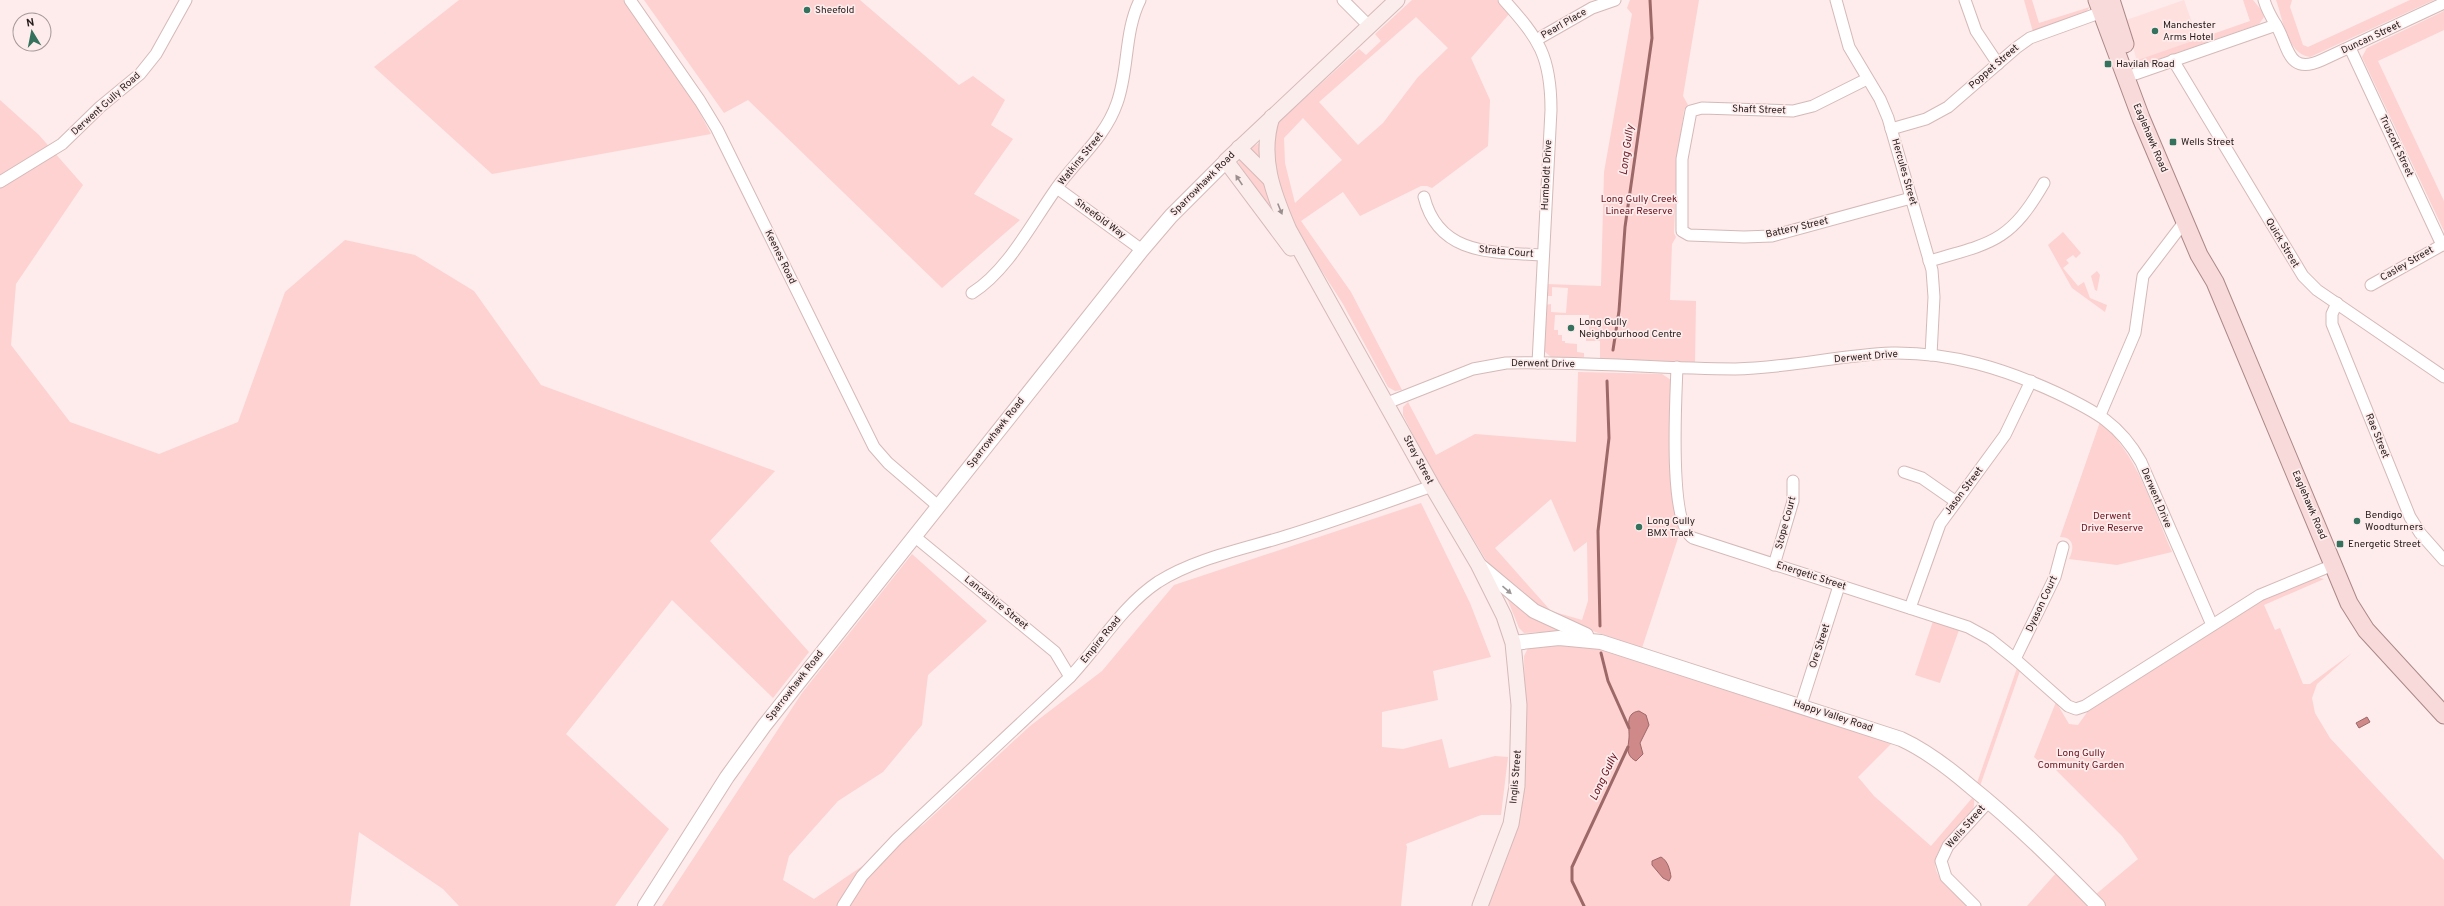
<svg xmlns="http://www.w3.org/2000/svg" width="2444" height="906" font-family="Overpass,sans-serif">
	<rect width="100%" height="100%" fill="#fdeceb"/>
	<path fill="#fee0df" d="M2184 0 2200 45 2147 63 2140 62 2136 58 2126 20Z"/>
	<g fill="#fdd2d1" fill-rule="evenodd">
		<path d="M459 0H623L695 104 711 134 492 174 374 67Z"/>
		<path d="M644 0H860L959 85 973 76 1005 100 991 125 1013 139 974 194 1020 220 942 288 748 100 724 113Z"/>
		<path d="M1412 0H1497L1509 14 1471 58 1490 100 1488 146 1432 188 1427 186H1421L1360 216 1343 192 1301 221 1351 292 1402 390 1395 391 1388 387 1343 304 1295 229 1277 182 1273 164 1274 133 1280 121 1359 49 1366 55 1381 41 1375 34ZM1416 17 1448 48 1418 77 1383 123 1358 145 1319 102ZM1303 118 1342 160 1295 203 1285 163 1284 138Z"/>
		<path d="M1630 0H1699L1683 96 1688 105 1684 110 1677 163 1674 233 1676 237 1672 244 1670 300 1696 301 1695 362 1600 359V341H1586V338H1589V315H1555L1554 330H1558V335H1562V341H1565V343L1577 344V352L1584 353V357H1551L1544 351 1545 305 1551 304V312L1566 313 1568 288 1552 287V296H1547L1546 284 1601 286 1604 172 1632 14 1627 8Z"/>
		<path d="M2024 0H2032L2039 23 2090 7 2085 13 2033 32Z"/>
		<path d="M2243 0H2253L2262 11 2264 17 2259 24 2147 63 2138 60 2250 21Z"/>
		<path d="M2276 0H2292L2290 7 2303 45 2308 47 2410 0H2434L2310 57C2287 54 2283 19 2276 0Z"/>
		<path d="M2444 11V30L2378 61 2444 201V231L2362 57 2367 48Z"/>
		<path d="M0 100 39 135 83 185 16 284 11 345 70 422 159 454 238 422 285 292 345 240 415 255 474 291 541 385 775 471 710 541 809 652 773 698 672 600 566 734 669 829 615 906H459L443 889 359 832 350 906H0Z"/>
		<path d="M1259 143H1260L1261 160 1249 149Z"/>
		<path d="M1240 158 1261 173 1279 220 1238 163Z"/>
		<path d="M2063 232 2081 253 2076 258 2073 255 2066 260 2069 263 2063 268 2078 286 2084 282 2090 298 2107 305 2105 312 2072 288 2048 245Z"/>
		<path d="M2097 271 2100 275 2097 291 2095 290 2091 276Z"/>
		<path d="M1578 372 1662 374 1671 380 1670 461 1679 535 1642 648 1552 617 1492 570 1426 460 1403 415V407L1408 402 1436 455 1475 434 1576 442ZM1551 499 1574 552 1587 542 1588 601 1582 620 1551 611 1495 548Z"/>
		<path d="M2100 422C2138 455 2152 507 2172 552L2117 565 2069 559C2074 549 2075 537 2060 537Z"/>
		<path d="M1421 503 1470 603 1491 657 1433 671 1438 700 1382 712V747L1403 749 1442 739 1449 768 1495 756 1508 757 1501 815H1481L1406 844 1407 847 1401 906H662L802 693 912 554 987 621 928 675 922 725 883 772 838 801 789 856 783 880 814 899 924 824 1030 726 1102 671 1174 585Z"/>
		<path d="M2316 577 2324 579 2264 605 2275 630 2280 628 2303 684H2310L2352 653 2317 684 2312 698 2315 713 2330 738 2444 860V906H2106L2095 895 2138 859 2122 836 2051 765 2047 768 2034 757 2056 702 2069 724 2078 725 2088 711 2259 601Z"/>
		<path d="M1506 596 1561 631 1524 633 1519 628Z"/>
		<path d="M1933 621 1959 630 1940 683 1915 675Z"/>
		<path d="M1545 644 1594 646 1893 742 1858 777 1874 796 1931 846 1973 797C1984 824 1917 844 1940 878 1947 889 1960 897 1969 906H1488L1514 837 1523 798 1526 744 1524 656 1528 648Z"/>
		<path d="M2017 668 2020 671 1980 786 1977 783Z"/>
		<path d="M2057 872 2089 906H2027Z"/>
	</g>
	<g fill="#d08989" stroke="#9d6868">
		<path d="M1639 711 1646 715 1649 725 1640 743 1643 754 1636 761C1623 754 1630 744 1629 733 1629 724 1626 713 1639 711Z"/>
		<path d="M2367 717 2370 722 2359 728 2356 723Z"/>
		<path d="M1661 857C1668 861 1670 870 1671 877L1669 881 1663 878 1652 865V861Z"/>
	</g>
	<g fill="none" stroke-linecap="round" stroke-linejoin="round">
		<g stroke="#9d6868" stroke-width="3">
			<path d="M1613 350 1619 311 1625 227 1652 38 1650 0"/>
			<path d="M1600 626 1598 531 1609 438 1607 381"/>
			<path d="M1601 653 1608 681 1629 728"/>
			<path d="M1584 906 1572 881V867L1628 747"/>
		</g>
		<defs>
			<g id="minor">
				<path d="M630 0 700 101 717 129 874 447 888 463 938 506"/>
				<path d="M1343 0 1369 26"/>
				<path d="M1504 0C1539 39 1551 56 1551 110L1538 363"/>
				<path d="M1836 0 1849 47 1880 99 1888 118 1932 270 1934 297 1931 355"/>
				<path d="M1965 0 1976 31 1998 64"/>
				<path d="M2264 0C2267 10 2271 17 2276 25 2289 46 2287 76 2322 60L2444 3"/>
				<path d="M1536 40 1592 8 1615 0"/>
				<path d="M2350 48 2442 245"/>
				<path d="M2173 60 2303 276 2317 290 2444 377"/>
				<path d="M2135 74 2276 25"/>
				<path d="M1867 79 1813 106 1793 111 1702 108 1691 111 1682 159V231L1689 235 1744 237 1772 236 1911 198"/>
				<path d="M1891 129 1926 119 1948 107 2016 48 2030 38 2102 12"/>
				<path d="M0 182 62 144 100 107 140 74 156 54 186 0"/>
				<path d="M1057 188 1142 250"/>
				<path d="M1424 197C1439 256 1493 252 1543 255"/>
				<path d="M1929 261C1992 243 2010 242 2044 183"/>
				<path d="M2371 285 2444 244"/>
				<path d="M972 293C1010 269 1034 218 1061 182 1081 156 1106 135 1117 103 1129 70 1124 32 1140 0"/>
				<path d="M2337 303 2332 314V324L2410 517 2420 533 2444 560"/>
				<path d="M1677 367C1676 397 1668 525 1693 538L1968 627 1990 639 2015 659 2068 706 2076 709 2085 706 2260 595 2333 565"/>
				<path d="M1387 403 1473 369 1506 363C1583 361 1659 369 1735 369 1788 368 1840 355 1892 353 1951 352 2005 369 2057 393 2095 411 2120 424 2141 462L2212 625"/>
				<path d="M2100 415 2135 333 2143 276 2185 221"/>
				<path d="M1904 472 1922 478 1955 501"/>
				<path d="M914 536 1055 652 1070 677"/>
				<path d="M1774 565 1793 501V481"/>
				<path d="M1910 608 1940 524 2005 435 2031 381"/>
				<path d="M2015 659 2055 577 2063 547"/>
				<path d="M1801 705 1839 586"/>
				<path d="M843 906 862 876 897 839 1070 677C1100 645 1122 606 1158 582 1196 558 1244 549 1286 536 1335 521 1384 503 1432 486"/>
				<path d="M1975 906 1946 877 1941 861 1948 846 1989 801"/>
			</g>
			<g id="tertiary">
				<path d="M1479 565 1534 611 1586 635"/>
				<path d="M1513 643 1559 638 1601 642 1901 739C1927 751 1949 768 1971 787 2016 823 2057 864 2098 906"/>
				<path d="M645 906 727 777 764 726 1142 250 1171 216 1226 161"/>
			</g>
			<g id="secondary">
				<path d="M1272 117C1259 157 1273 193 1289 230L1432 486 1478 564 1504 616 1513 643 1519 705 1517 786 1511 824 1480 906"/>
				<path d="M1239 148 1269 178"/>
				<path d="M1291 248 1226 161 1397 0"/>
			</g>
			<g id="primary">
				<path d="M2097 0 2141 118 2199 255 2215 282 2349 603 2366 630 2444 715"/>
				<path d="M2111 0 2125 44"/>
			</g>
		</defs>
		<use href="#minor" stroke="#d5b9b8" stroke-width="13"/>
		<use href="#tertiary" stroke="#d5b9b8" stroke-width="16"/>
		<use href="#secondary" stroke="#d5b9b8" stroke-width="17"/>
		<use href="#primary" stroke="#ab8887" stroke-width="19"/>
		<use href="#minor" stroke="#fff" stroke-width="11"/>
		<use href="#tertiary" stroke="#fff" stroke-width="14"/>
		<use href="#secondary" stroke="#fbedec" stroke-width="15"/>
		<use href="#primary" stroke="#f8dada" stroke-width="17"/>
	</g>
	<defs><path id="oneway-solid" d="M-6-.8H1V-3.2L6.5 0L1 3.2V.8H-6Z"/></defs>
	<g fill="#9b8e8e">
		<use href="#oneway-solid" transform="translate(1239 180) rotate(-124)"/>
		<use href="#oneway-solid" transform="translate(1280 209) rotate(68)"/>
	</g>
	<use fill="#9d9898" href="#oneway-solid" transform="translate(1507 590) rotate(41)"/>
	<g fill="#35725e" stroke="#fdeceb" stroke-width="1.5">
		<circle cx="807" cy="10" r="4"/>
		<circle cx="2155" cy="31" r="4"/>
		<rect x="2104" y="60" width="8" height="8" rx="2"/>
		<rect x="2169" y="138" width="8" height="8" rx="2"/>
		<circle cx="1571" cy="328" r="4"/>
		<circle cx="2357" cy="521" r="4"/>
		<circle cx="1639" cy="527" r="4"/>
		<rect x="2336" y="540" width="8" height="8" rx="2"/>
	</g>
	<g text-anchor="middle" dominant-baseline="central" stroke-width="3.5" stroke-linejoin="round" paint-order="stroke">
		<g font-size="10" fill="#251b1b" stroke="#fdeceb" text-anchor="start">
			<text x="815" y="10">Sheefold</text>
			<text x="2163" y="25">Manchester<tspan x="2163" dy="12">Arms Hotel</tspan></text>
			<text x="2116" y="64">Havilah Road</text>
			<text x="2181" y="142">Wells Street</text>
			<text x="1579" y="322">Long Gully<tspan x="1579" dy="12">Neighbourhood Centre</tspan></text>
			<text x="2365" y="515">Bendigo<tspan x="2365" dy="12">Woodturners</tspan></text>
			<text x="1647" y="521">Long Gully<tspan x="1647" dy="12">BMX Track</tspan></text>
			<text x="2348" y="544">Energetic Street</text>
		</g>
		<g font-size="10" fill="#251b1b" stroke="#fdeceb">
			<text transform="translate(1564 24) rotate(-30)">Pearl Place</text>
			<text transform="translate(2371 38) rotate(-25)">Duncan Street</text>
			<text transform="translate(1994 67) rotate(-41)">Poppet Street</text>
			<text transform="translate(106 104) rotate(-42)">Derwent Gully Road</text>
			<text transform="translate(1759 110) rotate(2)">Shaft Street</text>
			<text transform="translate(2150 138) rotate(67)">Eaglehawk Road</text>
			<text transform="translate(2396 146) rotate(65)">Truscott Street</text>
			<text transform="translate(1081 159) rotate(-51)">Watkins Street</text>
			<text transform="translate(1904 172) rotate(74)">Hercules Street</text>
			<text transform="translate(1547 175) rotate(-87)">Humboldt Drive</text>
			<text transform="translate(1203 184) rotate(-45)">Sparrowhawk Road</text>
			<text transform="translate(1100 219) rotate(36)">Sheefold Way</text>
			<text transform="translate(1797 228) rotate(-13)">Battery Street</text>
			<text transform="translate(2282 243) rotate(59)">Quick Street</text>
			<text transform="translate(1506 252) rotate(5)">Strata Court</text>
			<text transform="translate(780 257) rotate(64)">Keenes Road</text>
			<text transform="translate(2407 264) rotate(-30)">Casley Street</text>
			<text transform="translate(1866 357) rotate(-5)">Derwent Drive</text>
			<text transform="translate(1543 364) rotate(1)">Derwent Drive</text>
			<text transform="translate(996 433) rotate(-52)">Sparrowhawk Road</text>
			<text transform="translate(2377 436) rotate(68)">Rae Street</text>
			<text transform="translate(1418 460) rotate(62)">Stray Street</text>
			<text transform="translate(1964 491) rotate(-53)">Jason Street</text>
			<text transform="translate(2156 498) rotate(67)">Derwent Drive</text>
			<text transform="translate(2309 505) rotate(67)">Eaglehawk Road</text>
			<text transform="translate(1786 523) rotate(-75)">Stope Court</text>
			<text transform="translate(1811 576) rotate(18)">Energetic Street</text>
			<text transform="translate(996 603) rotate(39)">Lancashire Street</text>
			<text transform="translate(2042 604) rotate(-65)">Dyason Court</text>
			<text transform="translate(1101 640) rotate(-51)">Empire Road</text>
			<text transform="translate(1820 646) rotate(-72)">Ore Street</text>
			<text transform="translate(795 686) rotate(-52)">Sparrowhawk Road</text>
			<text transform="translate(1833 716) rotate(18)">Happy Valley Road</text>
			<text transform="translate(1516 777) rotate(-85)">Inglis Street</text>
			<text transform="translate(1966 827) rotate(-49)">Wells Street</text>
		</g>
		<g font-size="10" fill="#68121e" stroke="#fdeceb">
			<text x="1639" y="199">Long Gully Creek<tspan x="1639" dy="12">Linear Reserve</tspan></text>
			<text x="2112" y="516">Derwent<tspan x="2112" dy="12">Drive Reserve</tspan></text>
			<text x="2081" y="753">Long Gully<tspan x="2081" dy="12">Community Garden</tspan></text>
		</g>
		<g font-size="11" font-style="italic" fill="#630d1a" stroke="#fdeceb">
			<text transform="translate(1627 150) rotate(-82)">Long Gully</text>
			<text transform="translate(1604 777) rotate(-65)">Long Gully</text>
		</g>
	</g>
	<g transform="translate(32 32) rotate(350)"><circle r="19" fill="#fdeceb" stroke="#a79898"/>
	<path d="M0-3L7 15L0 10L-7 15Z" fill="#35725e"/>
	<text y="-6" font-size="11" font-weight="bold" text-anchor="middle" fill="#251b1b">N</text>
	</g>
</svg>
